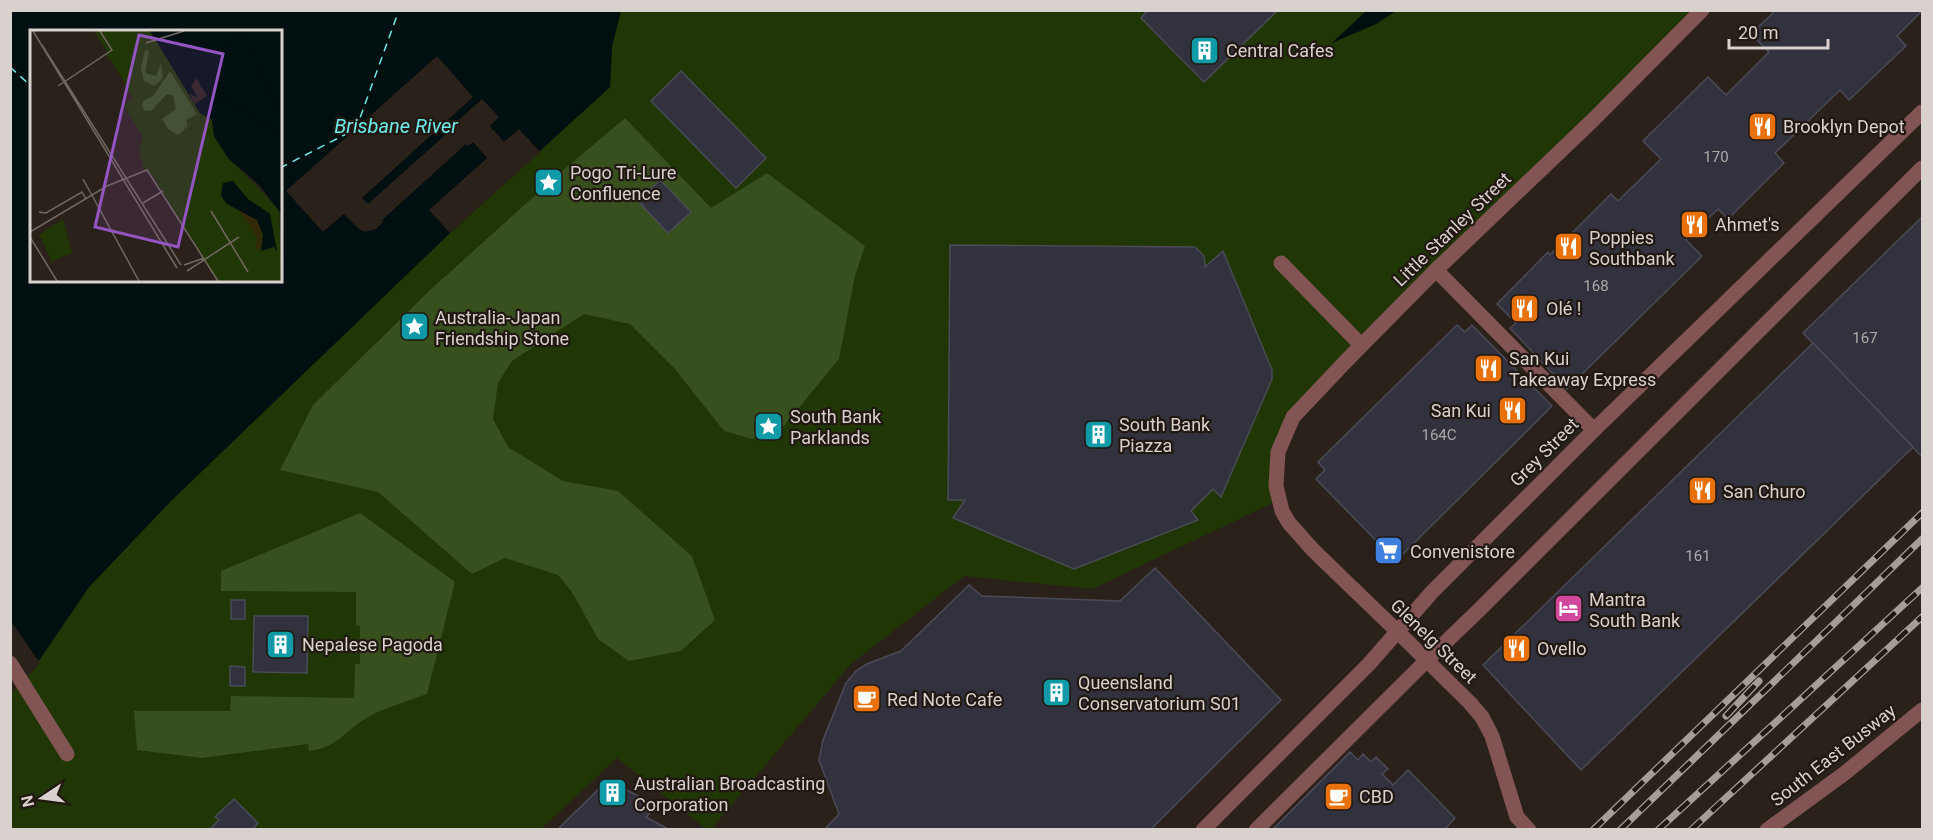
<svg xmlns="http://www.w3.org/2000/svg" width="1933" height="840" font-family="Roboto,sans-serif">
	<rect width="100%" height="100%" fill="#2b211b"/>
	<path fill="#203604" d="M621 11H1702L1284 434 1279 500 1092 589 964 576 851 664 711 829H706L617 758 541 829 11 830V692L40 659 89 587 171 501 450 233 610 87 612 46Z"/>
	<g fill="#37501e">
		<path d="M625 118 711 208 767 173 865 246 855 276 839 359 784 426 752 439 724 431 674 368 630 324 584 314 512 361 498 383 493 419 508 447 563 481 618 491 692 556 715 620 681 651 629 661 598 639 572 592 558 575 505 558 472 574 378 492 280 470 313 405 429 291 561 172Z"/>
		<path d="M360 513 455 582 427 694C408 701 387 707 370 716 345 729 340 747 309 751L308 744 202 758 137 750 134 711H230L231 696 354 698 355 664H360V626L356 625V592L221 591V571Z"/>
	</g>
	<g fill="#000f0f" fill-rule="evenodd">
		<path d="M11 11H621L612 46 610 87 450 233 171 501 89 587 40 659 11 692ZM32 32H280V280H32Z"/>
		<path d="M1366 11H1396L1376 24 1332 43Z"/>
	</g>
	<g fill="#2b211b">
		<path d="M437 56 473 97 362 198 368 204 453 128 452 126 482 99 499 117 490 126 504 142 519 129 540 152 450 233 429 210 487 158 473 142 468 146 466 144 382 220 383 222 376 229 365 232 359 229 344 214 323 232 286 191Z"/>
		<path d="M11 621 40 663 10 695Z"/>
	</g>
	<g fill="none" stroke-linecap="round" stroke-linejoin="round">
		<g stroke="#6deaea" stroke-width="1.5" stroke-dasharray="8 6" stroke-linecap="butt">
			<path d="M10 67 32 87"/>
			<path d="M280 168 356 129 399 10"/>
		</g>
	</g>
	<g fill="#31323d" stroke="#4a4b57" stroke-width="1.5">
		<path d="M1148 10H1278L1204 82 1141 18Z"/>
		<path d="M1776 10 1922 11 1897 36 1906 46 1849 100 1840 90 1775 153 1784 163 1728 219 1718 209 1686 240 1702 256 1567 389 1510 328 1516 323 1497 304 1548 252 1550 255 1611 194 1618 201 1661 159 1643 141 1708 77 1726 95 1769 52 1751 34Z"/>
		<path d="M681 71 766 158 736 188 651 101Z"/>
		<path d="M660 180 691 212 668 233 638 201Z"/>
		<path d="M1922 217V457L1803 333Z"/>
		<path d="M950 245 1195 247 1204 256 1205 267 1223 251 1272 370V379L1221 497 1213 489 1191 511 1198 520 1074 569 953 518 965 500H948Z"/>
		<path d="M1457 325 1465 332 1472 325 1552 406 1396 561 1316 479 1325 470 1318 462Z"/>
		<path d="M1813 343 1913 447 1581 770 1483 665Z"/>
		<path d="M1155 568 1281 700 1150 830H824L839 814 819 760 823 740 846 683 856 671 867 664 901 651 969 585 982 596 1120 601Z"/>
		<rect x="231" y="600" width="14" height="19"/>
		<path d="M254 616H308L307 673 253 672Z"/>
		<path d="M230 666 245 667V686H230Z"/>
		<path d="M1350 752 1358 760 1363 754 1371 762 1376 757 1388 769 1382 774 1393 785 1408 770 1455 818 1444 830H1272Z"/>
		<path d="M608 780 657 806 646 817 670 830H557Z"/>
		<path d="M234 799 258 823 252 830H209L219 820 215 817Z"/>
	</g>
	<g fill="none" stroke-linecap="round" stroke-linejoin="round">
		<g stroke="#835454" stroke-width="15">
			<path d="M1281 263 1361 345"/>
			<path d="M1767 830 1845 773 1922 710"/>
		</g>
		<g stroke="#835454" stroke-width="15">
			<path d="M1436 270 1594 430"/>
			<path d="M10 663 67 754"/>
		</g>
		<path stroke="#835454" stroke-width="15" d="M1529 830 1517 817 1492 736 1482 717 1470 703 1397 631 1313 550 1289 523 1282 511 1276 486 1278 452 1293 417 1347 360 1436 270 1594 119 1702 10"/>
		<g stroke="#835454" stroke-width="15">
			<path d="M1203 830 1369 664 1432 592 1594 430 1922 112"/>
			<path d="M1256 830 1427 660 1477 612 1922 168"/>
		</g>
		<defs>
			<g id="rail">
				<path d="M1726 716 1759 681"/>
				<path d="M1593 830 1922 513"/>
				<path d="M1620 830 1922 539"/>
				<path d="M1658 830 1922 588"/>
				<path d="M1691 830 1922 617"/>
			</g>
		</defs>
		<use href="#rail" stroke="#a59d98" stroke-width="7"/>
		<use href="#rail" stroke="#211812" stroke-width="4.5" stroke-dasharray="14" stroke-linecap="butt"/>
	</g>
	<defs>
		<symbol id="building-square" viewBox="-11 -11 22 22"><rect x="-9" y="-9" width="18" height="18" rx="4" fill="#0f9aa8" stroke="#211812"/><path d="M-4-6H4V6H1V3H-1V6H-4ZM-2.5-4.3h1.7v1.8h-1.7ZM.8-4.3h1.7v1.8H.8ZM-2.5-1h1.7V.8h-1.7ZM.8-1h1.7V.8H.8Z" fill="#fff"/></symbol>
		<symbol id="restaurant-square" viewBox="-11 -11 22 22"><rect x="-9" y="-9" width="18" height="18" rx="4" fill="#e8710a" stroke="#211812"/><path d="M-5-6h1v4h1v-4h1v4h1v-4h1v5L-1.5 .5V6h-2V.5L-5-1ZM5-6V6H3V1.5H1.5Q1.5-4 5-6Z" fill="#fff"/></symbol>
		<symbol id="sight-square" viewBox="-11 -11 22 22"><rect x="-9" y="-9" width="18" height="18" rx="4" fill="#0f9aa8" stroke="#211812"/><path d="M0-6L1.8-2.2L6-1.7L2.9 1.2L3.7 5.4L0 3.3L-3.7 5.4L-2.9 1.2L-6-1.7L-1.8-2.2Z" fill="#fff"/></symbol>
		<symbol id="supermarket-square" viewBox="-11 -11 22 22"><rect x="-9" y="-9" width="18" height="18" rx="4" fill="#3f7fe0" stroke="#211812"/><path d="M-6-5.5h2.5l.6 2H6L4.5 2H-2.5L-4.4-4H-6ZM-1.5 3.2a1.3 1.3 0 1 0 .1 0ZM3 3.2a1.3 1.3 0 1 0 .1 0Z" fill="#fff"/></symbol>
		<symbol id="hotel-square" viewBox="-11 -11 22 22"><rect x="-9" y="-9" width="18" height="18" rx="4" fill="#d1479c" stroke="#211812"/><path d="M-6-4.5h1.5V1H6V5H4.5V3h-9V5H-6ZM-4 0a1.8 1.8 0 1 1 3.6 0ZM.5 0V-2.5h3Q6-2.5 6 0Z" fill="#fff"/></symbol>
		<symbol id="cafe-square" viewBox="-11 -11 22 22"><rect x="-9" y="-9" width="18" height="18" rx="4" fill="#e8710a" stroke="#211812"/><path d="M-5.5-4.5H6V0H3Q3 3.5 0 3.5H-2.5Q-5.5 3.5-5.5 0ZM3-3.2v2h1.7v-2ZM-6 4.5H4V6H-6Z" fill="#fff"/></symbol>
	</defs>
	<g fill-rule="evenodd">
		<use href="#building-square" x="1188" y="34" width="33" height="33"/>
		<use href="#restaurant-square" x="1746" y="110" width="33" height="33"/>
		<use href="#sight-square" x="532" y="166" width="33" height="33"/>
		<use href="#restaurant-square" x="1678" y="208" width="33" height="33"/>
		<use href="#restaurant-square" x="1552" y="230" width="33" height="33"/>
		<use href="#restaurant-square" x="1508" y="292" width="33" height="33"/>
		<use href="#sight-square" x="398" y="310" width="33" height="33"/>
		<use href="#restaurant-square" x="1472" y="352" width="33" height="33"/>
		<use href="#restaurant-square" x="1496" y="394" width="33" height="33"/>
		<use href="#sight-square" x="752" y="410" width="33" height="33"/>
		<use href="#building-square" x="1082" y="418" width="33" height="33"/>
		<use href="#restaurant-square" x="1686" y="474" width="33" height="33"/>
		<use href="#supermarket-square" x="1372" y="534" width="33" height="33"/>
		<use href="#hotel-square" x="1552" y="592" width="33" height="33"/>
		<use href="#building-square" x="264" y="628" width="33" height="33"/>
		<use href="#restaurant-square" x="1500" y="632" width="33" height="33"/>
		<use href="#building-square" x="1040" y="676" width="33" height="33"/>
		<use href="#cafe-square" x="850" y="682" width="33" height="33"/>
		<use href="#building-square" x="596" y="776" width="33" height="33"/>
		<use href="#cafe-square" x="1322" y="780" width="33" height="33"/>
	</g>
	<g text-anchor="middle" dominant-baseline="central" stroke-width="4.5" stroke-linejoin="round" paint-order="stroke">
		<g font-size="15" fill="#aea9a9">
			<text x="1716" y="157">170</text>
			<text x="1596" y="286">168</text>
			<text x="1865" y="338">167</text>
			<text x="1439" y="435">164C</text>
			<text x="1698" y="556">161</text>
		</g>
		<g font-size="18" fill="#d8d1cd" stroke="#211812" text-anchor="start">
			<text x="1226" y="50">Central Cafes</text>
			<text x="1783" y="126">Brooklyn Depot</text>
			<text x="570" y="172">Pogo Tri-Lure<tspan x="570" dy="21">Confluence</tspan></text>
			<text x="1715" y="224">Ahmet's</text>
			<text x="1589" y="237">Poppies<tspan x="1589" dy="21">Southbank</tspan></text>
			<text x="1546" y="308">Olé !</text>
			<text x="435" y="317">Australia-Japan<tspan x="435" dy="21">Friendship Stone</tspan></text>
			<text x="1509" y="358">San Kui<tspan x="1509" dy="21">Takeaway Express</tspan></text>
			<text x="1491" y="410" text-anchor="end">San Kui</text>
			<text x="790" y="416">South Bank<tspan x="790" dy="21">Parklands</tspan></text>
			<text x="1119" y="424">South Bank<tspan x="1119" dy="21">Piazza</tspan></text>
			<text x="1723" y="491">San Churo</text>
			<text x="1410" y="551">Convenistore</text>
			<text x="1589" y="599">Mantra<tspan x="1589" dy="21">South Bank</tspan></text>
			<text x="302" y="644">Nepalese Pagoda</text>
			<text x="1537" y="648">Ovello</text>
			<text x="1078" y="682">Queensland<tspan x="1078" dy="21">Conservatorium S01</tspan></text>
			<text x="887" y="699">Red Note Cafe</text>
			<text x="634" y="783">Australian Broadcasting<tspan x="634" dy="21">Corporation</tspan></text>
			<text x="1359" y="796">CBD</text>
		</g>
		<g font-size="18" fill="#d8d1cd" stroke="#211812">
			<text transform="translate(1452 229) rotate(-44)">Little Stanley Street</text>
			<text transform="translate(1544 452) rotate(-45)">Grey Street</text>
			<text transform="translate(1434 641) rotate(44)">Glenelg Street</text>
			<text transform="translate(1833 755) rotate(-38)">South East Busway</text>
		</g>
		<g font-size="20" font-style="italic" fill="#6deaea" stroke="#211812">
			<text x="396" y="126">Brisbane River</text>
		</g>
	</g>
	<g transform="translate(30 30)">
		<rect width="252" height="252" fill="#2b211b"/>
		<path d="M64 1H120L123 4 170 83 182 90 184 106 198 128 249 179 252 251H188L122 145 114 140 109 119 113 107 94 76 103 68 81 30H77V21ZM33 189 42 223 22 232 9 205Z" fill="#203604"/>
		<path d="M115 20 119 21 115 43 126 46 131 33 133 48 124 56 114 51 111 38ZM140 41 167 84 156 90 158 96 148 105 138 99 132 89 146 79 143 65 137 64 122 80 115 81 112 77 113 71 123 66Z" fill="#37501e"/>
		<path d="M208 180 224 187 230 196 233 211 230 219H226L227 208 221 197Z" fill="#332a09"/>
		<path d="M120 1H252V185L229 155 198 128 184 106 182 90 170 83ZM203 151 218 169 240 184 247 222 244 217 231 221 233 205 227 190 197 174 191 166 193 153Z" fill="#000f0f"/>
		<path d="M167 48 177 66 165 74 159 63 168 68 161 56Z" fill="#2b211b"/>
		<path fill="none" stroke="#000f0f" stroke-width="3" d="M209 1 199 15 174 31 169 44 172 56 252 105M212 1 252 85"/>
		<path fill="none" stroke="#706762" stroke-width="1.5" d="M3 1 147 238M116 13 154 1M12 15 151 235M28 56 82 20 70 1M53 149 109 251M113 173 133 161M181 181 218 242M9 182 16 183 52 162 56 169M0 202 77 156 117 140 188 251M0 207 27 251M154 235 174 228M157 241 209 207"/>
		<path fill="#9255c2" fill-opacity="0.15" stroke="#9255c2" stroke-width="3" d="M109 5 193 24 148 217 65 197Z"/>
		<rect width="252" height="252" fill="none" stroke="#d8d1cd" stroke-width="3"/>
	</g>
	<rect width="1933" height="840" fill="none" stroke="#d8d1cd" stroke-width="24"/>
	<g transform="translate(42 798) rotate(257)" stroke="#211812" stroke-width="4.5" paint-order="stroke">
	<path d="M0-4.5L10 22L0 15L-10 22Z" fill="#d8d1cd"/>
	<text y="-9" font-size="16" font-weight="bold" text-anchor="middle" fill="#d8d1cd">N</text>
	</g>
	<path d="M1729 39v9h99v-9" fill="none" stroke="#d8d1cd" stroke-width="3"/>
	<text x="1738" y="39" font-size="18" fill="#d8d1cd" stroke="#211812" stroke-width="4.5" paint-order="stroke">20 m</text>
</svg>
